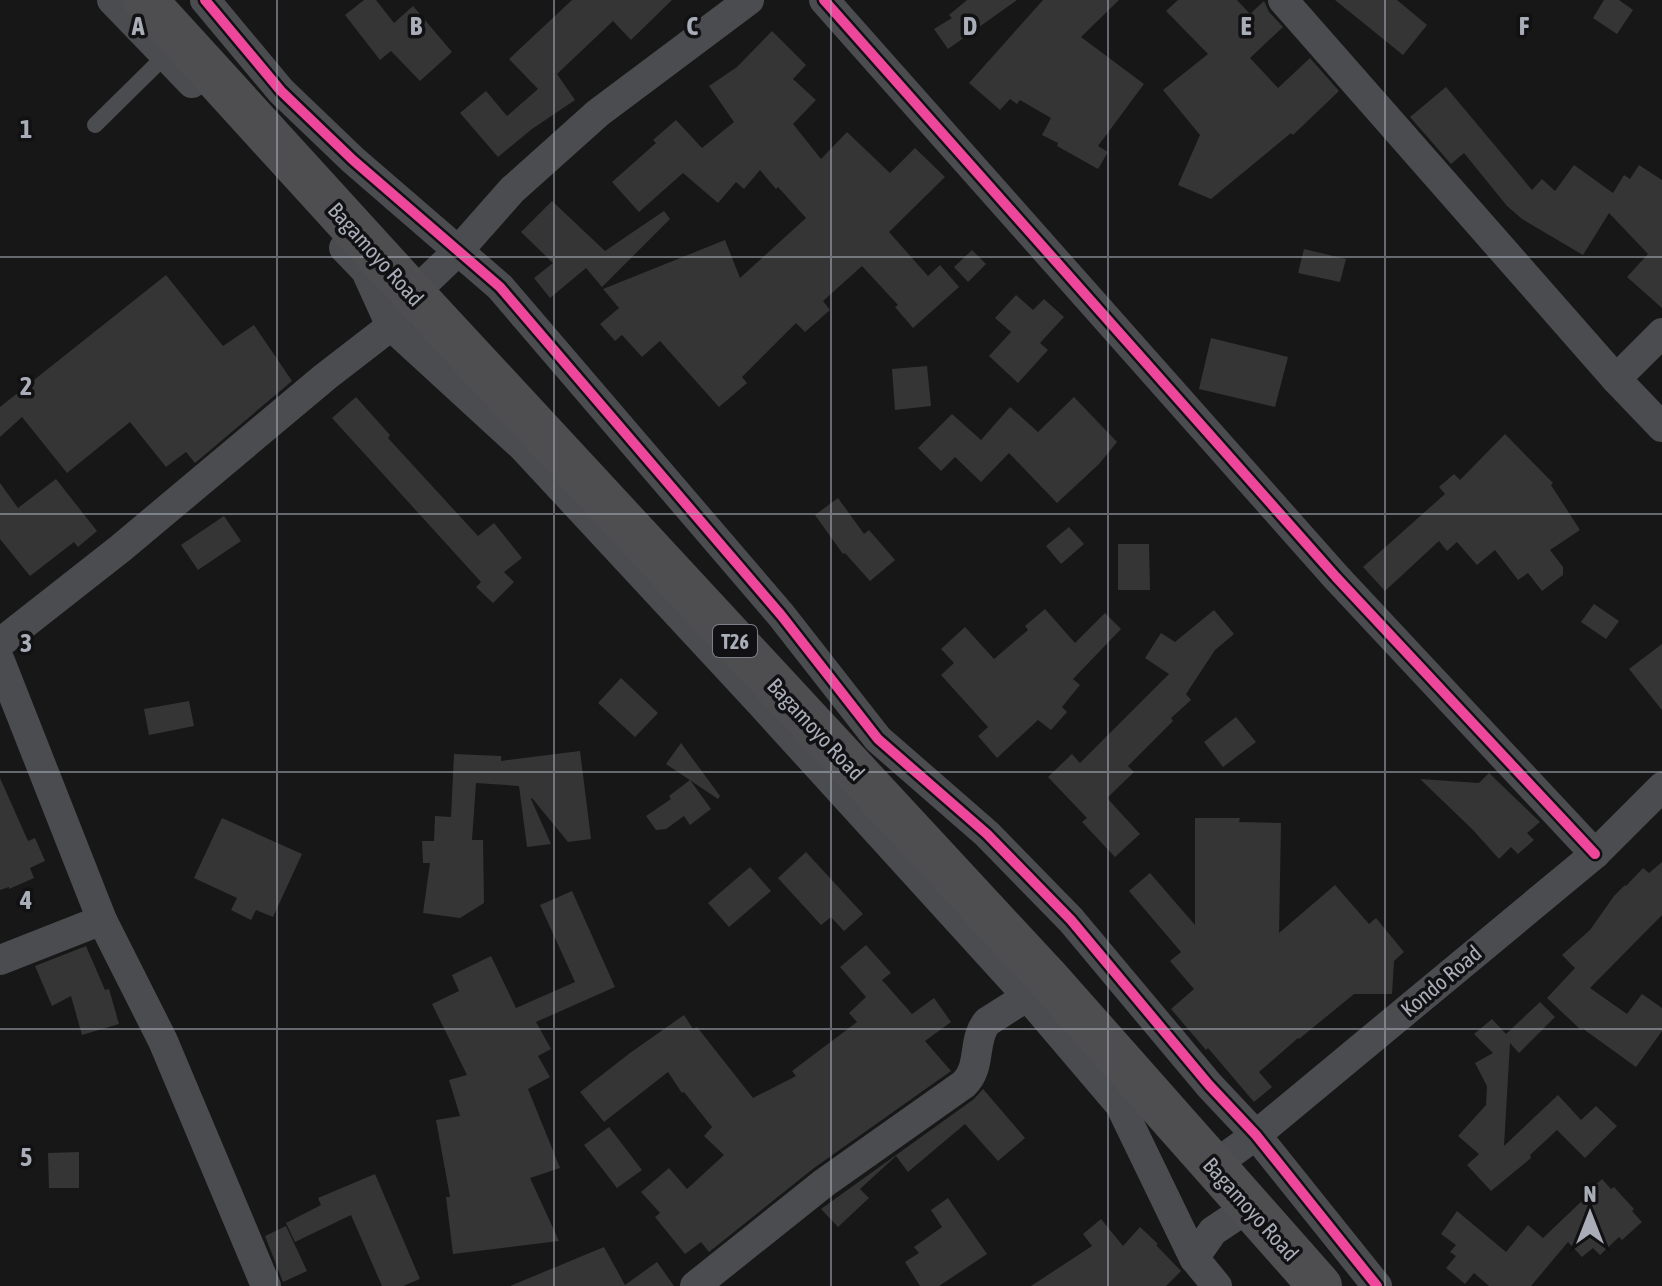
<svg xmlns="http://www.w3.org/2000/svg" width="1662" height="1286" font-family="'Asap Condensed',sans-serif">
	<rect width="100%" height="100%" fill="#171717"/>
	<g fill="#353536">
		<path d="M364 0H376L394 23 413 6 452 52 420 81 391 51 380 60 345 15Z"/>
		<path d="M572 0H672L631 40 613 21 557 74 575 100 532 129 498 157 460 113 486 91 507 116 538 89 509 59Z"/>
		<path d="M967 0H1017L948 49 934 29 952 18 949 15Z"/>
		<path d="M1043 0H1119L1081 37 1144 84 1098 146 1108 152 1098 169 1057 146 1058 143 1042 135 1051 118 1020 100 1017 104 1010 99 1000 110 969 83Z"/>
		<path d="M1178 0H1237L1250 14 1264 1 1269 12 1283 27 1250 58 1278 88 1310 58 1339 91 1293 135 1291 133 1211 199 1178 185 1200 135 1163 90 1208 54 1166 11Z"/>
		<path d="M1335 0H1397L1427 25 1403 55Z"/>
		<path d="M1604 0H1619L1633 10 1617 34 1593 18Z"/>
		<path d="M772 31 806 65 793 79 816 100 793 124 821 159 847 132 890 173 915 148 945 177 889 232 928 276 940 265 959 287 913 328 895 307 898 305 862 266 823 301 830 310 805 332 796 323 742 377 747 383 719 407 660 341 642 357 622 335 615 341 600 324 619 308 603 289 725 240 740 278 806 218 778 187 776 189 760 170 744 189 736 182 718 203 683 173 639 212 612 182 656 143 653 140 676 120 702 148 734 122 709 86 737 67Z"/>
		<path d="M1446 87 1532 190 1542 179 1555 191 1574 165 1613 193 1624 175 1630 179 1639 165 1662 180V308L1627 277 1648 254 1609 213 1583 255 1522 219 1507 206 1464 153 1451 164 1410 117Z"/>
		<path d="M552 201 605 251 664 211 670 219 602 287 586 268 550 298 534 278 553 263 521 232Z"/>
		<path d="M1304 249 1346 259 1340 282 1298 273Z"/>
		<path d="M972 250 986 264 968 282 954 267Z"/>
		<path d="M166 275 223 346 254 325 292 381 195 463 186 452 166 467 130 422 67 473 22 417 0 437V407Z"/>
		<path d="M1016 295 1033 310 1044 299 1064 317 1040 343 1048 350 1018 383 989 356 1011 332 995 318Z"/>
		<path d="M1211 338 1288 357 1275 407 1199 389Z"/>
		<path d="M927 366 931 406 895 410 892 369Z"/>
		<path d="M356 397 390 435 388 438 478 536 494 523 522 558 504 572 514 582 493 603 476 587 481 582 332 418Z"/>
		<path d="M1074 397 1117 442 1099 464 1057 503 1009 453 981 482 955 457 941 471 918 448 952 414 981 440 1010 407 1038 432Z"/>
		<path d="M1505 434 1553 483 1551 485 1580 530 1550 550 1563 567V575L1542 591 1528 573 1518 580 1495 550 1477 565 1457 542 1447 551 1439 541 1385 591 1363 567 1445 494 1439 487 1454 474 1460 480Z"/>
		<path d="M56 479 97 531 78 547 74 542 30 576 0 539V483L18 508Z"/>
		<path d="M838 498 864 534 869 530 895 560 870 581 845 553 843 554 815 515Z"/>
		<path d="M224 516 241 541 198 570 181 545Z"/>
		<path d="M1069 527 1084 544 1061 564 1046 546Z"/>
		<path d="M1118 544H1149L1150 590H1118Z"/>
		<path d="M1594 604 1619 621 1606 639 1581 622Z"/>
		<path d="M1045 609 1075 643 1105 613 1121 629 1073 679 1080 685 1062 707 1067 712 1051 730 1038 720 997 758 978 736 988 727 941 675 954 663 941 649 965 627 994 659 1028 630 1025 626Z"/>
		<path d="M1214 610 1234 634 1215 650 1186 694 1191 700 1171 718 1173 721 1128 766 1134 772 1107 798 1140 834 1115 857 1082 822 1087 818 1048 777 1072 754 1080 763 1169 674 1145 658 1161 633 1175 642Z"/>
		<path d="M1662 644V710L1629 669Z"/>
		<path d="M621 678 658 713 635 737 598 703Z"/>
		<path d="M189 701 194 726 149 735 144 709Z"/>
		<path d="M1236 717 1256 742 1223 767 1204 742Z"/>
		<path d="M681 743 720 796 718 799 666 764Z"/>
		<path d="M580 751 591 839 568 842 532 798 531 799 551 844 527 847 519 786 476 783 472 840H483L484 903 460 918 423 913 430 863H423L422 841H434L435 816 451 817 454 754 501 756V761Z"/>
		<path d="M1489 773 1540 822 1527 833 1534 840 1518 854 1511 847 1499 859 1473 830 1420 779 1479 783Z"/>
		<path d="M0 778 28 841 35 838 45 861 30 868 34 878 9 889V887L0 890Z"/>
		<path d="M690 780 711 809 690 825 684 816 666 829 656 830 646 816 671 799 669 796Z"/>
		<path d="M222 818 302 854 273 917 256 910 251 920 231 910 237 898 194 878Z"/>
		<path d="M1195 818H1240L1239 822 1281 823 1279 933 1335 885 1369 924 1376 918 1404 952 1394 961 1392 994H1354L1299 1039 1298 1038 1259 1072 1272 1087 1254 1102 1208 1048 1206 1050 1171 1009 1194 989 1170 961 1181 952 1129 891 1150 873 1195 925Z"/>
		<path d="M806 852 863 914 844 931 831 917 821 925 778 878Z"/>
		<path d="M1662 862V915L1590 988 1627 1014 1642 994 1662 1008V1031L1636 1067 1582 1028 1581 1030 1547 998 1575 968 1562 955 1590 930 1614 896 1625 885 1626 886 1643 868 1649 873Z"/>
		<path d="M750 867 771 891 729 927 708 903Z"/>
		<path d="M572 891 615 987 536 1022 551 1049 538 1056 550 1077 528 1089 560 1168 530 1178 559 1241 453 1254 446 1197H450L436 1120 460 1116 449 1080 467 1075 432 1004 459 991 452 975 491 956 516 1008 575 982 540 905Z"/>
		<path d="M866 945 891 973 882 980 912 1014 934 998 951 1022 925 1041 951 1071 814 1168 709 1252 701 1242 685 1254 655 1217 660 1213 641 1192 669 1168 687 1189 724 1155 704 1136 712 1127 684 1092 682 1093 668 1072 604 1122 580 1092 630 1053 684 1015 693 1029 697 1027 753 1098 796 1076 792 1071 857 1022 849 1013 866 997 840 967Z"/>
		<path d="M86 946 105 990 109 989 119 1024 82 1035 71 996 52 1006 35 966Z"/>
		<path d="M1540 1002 1555 1017 1519 1053 1510 1043 1504 1146 1558 1095 1581 1120 1596 1106 1617 1126 1585 1158 1557 1130 1530 1155 1531 1158 1491 1191 1467 1165 1479 1154 1458 1136 1486 1105 1487 1086 1475 1063 1493 1053 1474 1034 1492 1019 1506 1034Z"/>
		<path d="M983 1089 1025 1138 998 1161 965 1124 908 1172 896 1156 860 1189 869 1198 838 1227 821 1209 974 1099Z"/>
		<path d="M609 1127 642 1170 617 1188 584 1145Z"/>
		<path d="M79 1152V1188H49L48 1153Z"/>
		<path d="M375 1174 420 1279 403 1286H382L351 1215 295 1242 286 1223 321 1205 318 1198Z"/>
		<path d="M1602 1179 1611 1189 1614 1187 1634 1209 1632 1211 1642 1222 1622 1240 1619 1237 1600 1255 1593 1248 1582 1257 1568 1242 1531 1286H1489L1474 1273 1465 1284 1446 1268 1456 1256 1450 1252 1456 1245 1441 1234 1457 1211 1506 1252 1528 1225 1543 1238 1586 1197 1584 1195Z"/>
		<path d="M948 1198 987 1254 939 1286H920L905 1262 919 1253 914 1247 942 1227 931 1210Z"/>
		<path d="M1101 1219 1123 1246 1140 1227 1158 1244 1156 1245 1181 1271 1166 1286H1031L1092 1246 1083 1234Z"/>
		<path d="M286 1226 307 1271 283 1282 265 1236Z"/>
		<path d="M604 1247 625 1285 657 1262 674 1286H510Z"/>
	</g>
	<g fill="none" stroke-linecap="round" stroke-linejoin="round">
		<path stroke="#4b4c50" stroke-width="16" d="M95 125 166 55"/>
		<g stroke="#4b4c50" stroke-width="30">
			<path d="M112 0 192 83"/>
			<path d="M205 0 281 91 353 160 500 287 781 615 878 739 987 834 1071 920 1209 1085 1256 1135 1377 1286"/>
			<path d="M824 0 1336 577 1595 854"/>
			<path d="M1283 0 1616 379 1662 427"/>
			<path d="M344 248 366 271 391 326 523 447 756 698 1028 997 1120 1105 1194 1258"/>
			<path d="M1616 379 1662 333"/>
			<path d="M0 643 121 548 325 377 391 326 413 294 459 250 512 190 598 113 749 0"/>
			<path d="M0 661 102 920 163 1041 266 1286"/>
			<path d="M0 960 102 920"/>
			<path d="M1213 1166 1256 1135 1595 854 1662 787"/>
			<path d="M695 1286 824 1183 964 1084C982 1067 972 1040 987 1022L1042 987"/>
			<path d="M1217 1286 1194 1258 1213 1231 1249 1207"/>
		</g>
		<path stroke="#4e4e51" stroke-width="44" d="M145 0 413 294 1050 981 1320 1286"/>
		<defs>
			<g id="cycleway">
				<path d="M205 0 281 91 353 160 500 287 781 615 878 739 987 834 1071 920 1209 1085 1256 1135 1377 1286"/>
				<path d="M824 0 1336 577 1595 854"/>
			</g>
		</defs>
		<use href="#cycleway" stroke="#111113" stroke-width="15"/>
		<use href="#cycleway" stroke="#ed469a" stroke-width="10"/>
	</g>
	<path fill="none" stroke="#a8adb8" stroke-width="2" stroke-opacity="0.55" d="M277 0V1286M554 0V1286M831 0V1286M1108 0V1286M1385 0V1286M0 257H1662M0 514H1662M0 772H1662M0 1029H1662"/>
	<g text-anchor="middle" dominant-baseline="central" stroke-width="7" stroke-linejoin="round" paint-order="stroke">
		<rect fill="#111113" stroke="#7b7e86" stroke-width="2" x="713" y="625" width="44" height="32" rx="6"/>
		<g font-size="20" font-weight="bold" fill="#a8adb8">
			<text x="735" y="641">T26</text>
		</g>
		<g font-size="22" fill="#a8adb8" stroke="#111113">
			<text transform="translate(376 254) rotate(48)">Bagamoyo Road</text>
			<text transform="translate(816 729) rotate(47)">Bagamoyo Road</text>
			<text transform="translate(1441 981) rotate(-40)">Kondo Road</text>
			<text transform="translate(1251 1209) rotate(48)">Bagamoyo Road</text>
		</g>
	</g>
	<g font-size="26" text-anchor="middle" font-weight="bold" fill="#a8adb8" stroke="#111113" stroke-width="7" stroke-linejoin="round" paint-order="stroke">
		<text x="138" y="35">A</text>
		<text x="416" y="35">B</text>
		<text x="692" y="35">C</text>
		<text x="970" y="35">D</text>
		<text x="1246" y="35">E</text>
		<text x="1524" y="35">F</text>
		<text x="26" y="138">1</text>
		<text x="26" y="395">2</text>
		<text x="26" y="652">3</text>
		<text x="26" y="909">4</text>
		<text x="26" y="1166">5</text>
	</g>
	<g transform="translate(1590 1214)" stroke="#111113" stroke-width="6" paint-order="stroke">
	<path d="M0-6L14 30L0 20L-14 30Z" fill="#a8adb8"/>
	<text y="-12" font-size="22" font-weight="bold" text-anchor="middle" fill="#a8adb8">N</text>
	</g>
</svg>
